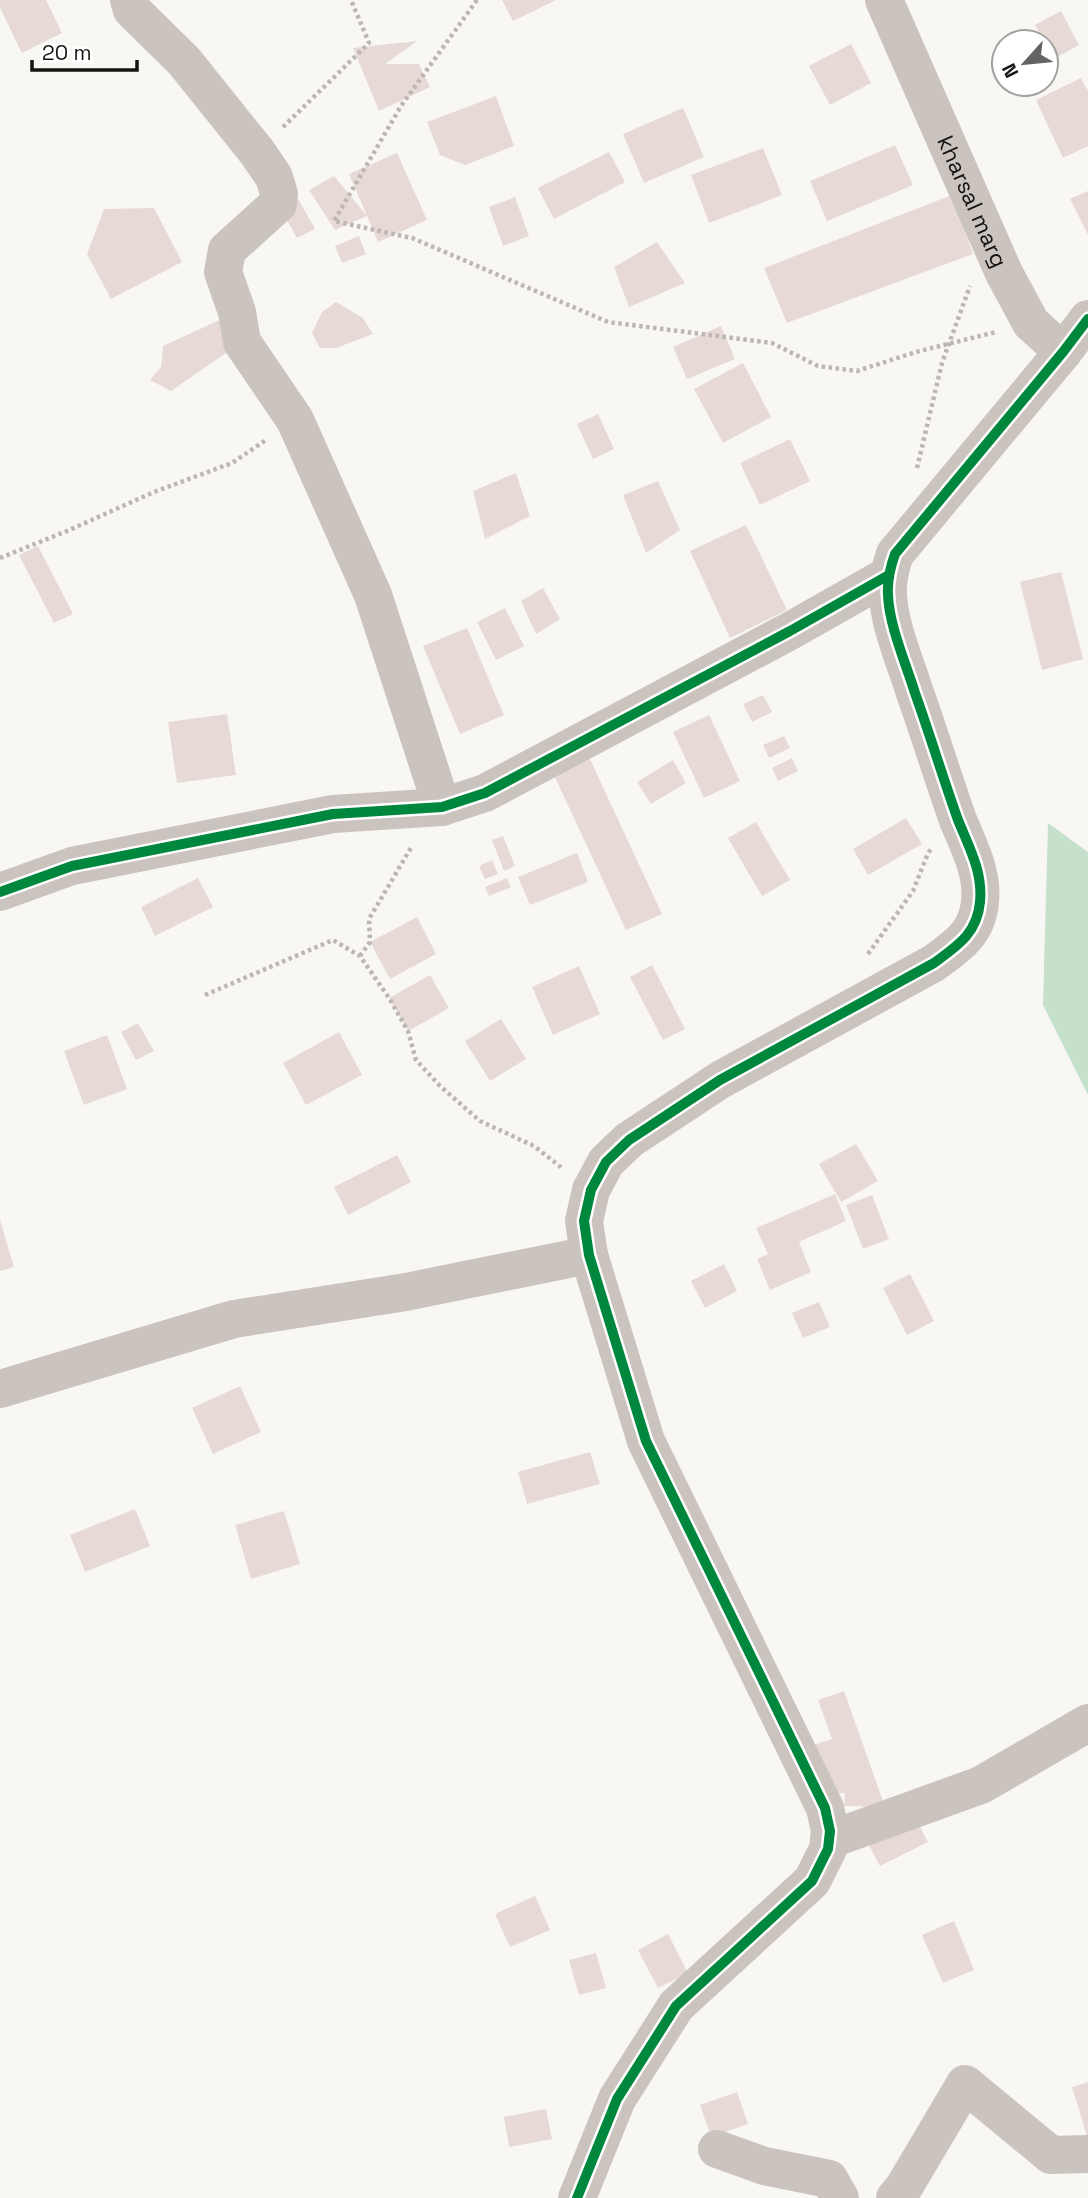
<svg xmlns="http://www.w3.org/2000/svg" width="1088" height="2198" font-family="'Space Grotesk',sans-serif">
	<rect width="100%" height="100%" fill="#f9f7f4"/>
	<path fill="#c5e0cb" d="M1048 823 1088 852V1095L1043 1005Z"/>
	<g fill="#e7dad6">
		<path d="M0 0H46L62 33 22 53 0 8Z"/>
		<path d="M502 0H556L513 21Z"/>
		<path d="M1061 11 1079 45 1046 63V42H1044L1035 25Z"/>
		<path d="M417 41 385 64H419L430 87 379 111 353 48Z"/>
		<path d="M851 44 871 83 830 105 809 66Z"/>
		<path d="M1081 78 1088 91V146L1063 158 1036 100Z"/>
		<path d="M496 96 514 146 465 165 440 155 427 122Z"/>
		<path d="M683 108 704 157 644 183 623 134Z"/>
		<path d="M895 145 913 185 827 221 810 181Z"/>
		<path d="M763 148 782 195 709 223 691 175Z"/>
		<path d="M609 152 625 182 554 219 538 188Z"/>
		<path d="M397 153 427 220 378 242 349 174Z"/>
		<path d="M334 176 367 216 335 230 309 190Z"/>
		<path d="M1088 191V235L1070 199Z"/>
		<path d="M952 195 973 254 787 323 764 268Z"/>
		<path d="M515 197 529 236 503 246 489 207Z"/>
		<path d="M299 200 315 229 297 238 278 204Z"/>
		<path d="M154 208 182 262 111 299 87 254 104 209Z"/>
		<path d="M359 236 366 254 342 263 335 246Z"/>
		<path d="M657 242 685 283 629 307 614 267Z"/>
		<path d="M336 302 363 318 373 334 336 348H320L312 333 322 312Z"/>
		<path d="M237 312 242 342 171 391 150 380 161 367 163 346Z"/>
		<path d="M721 326 735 359 687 379 673 347Z"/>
		<path d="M743 363 771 417 723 443 694 389Z"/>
		<path d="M598 414 614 449 593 459 577 424Z"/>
		<path d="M790 439 810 481 760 505 740 463Z"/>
		<path d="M516 473 530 516 485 539 473 491Z"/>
		<path d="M658 481 680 530 646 553 623 495Z"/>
		<path d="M746 525 787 610 730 638 690 551Z"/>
		<path d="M38 546 73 614 54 623 19 555Z"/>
		<path d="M1061 572 1083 659 1042 670 1020 582Z"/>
		<path d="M543 588 560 619 536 634 521 601Z"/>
		<path d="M505 608 524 646 496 660 477 622Z"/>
		<path d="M467 628 504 715 460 734 423 646Z"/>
		<path d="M763 695 772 712 752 722 743 704Z"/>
		<path d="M227 714 236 775 177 783 168 722Z"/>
		<path d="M709 715 740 781 704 798 673 732Z"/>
		<path d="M784 736 790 748 769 758 763 745Z"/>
		<path d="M589 757 662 914 626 930 553 773Z"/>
		<path d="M792 758 798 771 778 781 772 768Z"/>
		<path d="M673 760 686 783 651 804 637 782Z"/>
		<path d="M906 818 922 844 868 875 853 849Z"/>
		<path d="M756 822 790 880 762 896 728 838Z"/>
		<path d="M503 836 515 866 504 871 492 840Z"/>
		<path d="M577 853 588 882 530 905 518 877Z"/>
		<path d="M492 860 498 874 485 879 479 866Z"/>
		<path d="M198 878 213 907 155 936 141 907Z"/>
		<path d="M507 878 511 887 489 896 485 887Z"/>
		<path d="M417 917 436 954 390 979 370 942Z"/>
		<path d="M652 965 685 1029 663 1040 630 977Z"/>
		<path d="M579 966 600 1014 553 1035 532 987Z"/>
		<path d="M430 975 449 1008 408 1031 389 998Z"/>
		<path d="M501 1019 526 1059 490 1081 465 1041Z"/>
		<path d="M138 1023 154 1051 136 1060 121 1032Z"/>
		<path d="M339 1032 362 1075 306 1105 283 1063Z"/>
		<path d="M107 1035 127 1089 84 1105 64 1051Z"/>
		<path d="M856 1144 878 1181 841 1202 819 1164Z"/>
		<path d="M397 1155 411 1182 348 1215 334 1187Z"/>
		<path d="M835 1194 846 1221 799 1242 811 1272 770 1290 757 1259 768 1254 756 1228Z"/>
		<path d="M872 1195 889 1239 863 1249 846 1205Z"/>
		<path d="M0 1220 14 1267 0 1271Z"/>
		<path d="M724 1264 737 1291 705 1308 691 1281Z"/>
		<path d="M910 1274 934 1321 907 1335 883 1288Z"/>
		<path d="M819 1302 830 1327 803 1338 792 1313Z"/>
		<path d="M240 1386 261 1432 213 1454 192 1408Z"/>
		<path d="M590 1452 600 1484 527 1504 518 1472Z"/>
		<path d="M135 1509 150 1546 85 1572 70 1535Z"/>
		<path d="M284 1511 300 1564 251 1579 235 1525Z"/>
		<path d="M844 1691 885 1807 844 1806 845 1793H826L810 1746 832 1739 818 1700Z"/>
		<path d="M913 1814 928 1842 880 1866 865 1838Z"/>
		<path d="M535 1896 550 1930 510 1947 495 1914Z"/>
		<path d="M954 1921 974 1970 943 1983 922 1935Z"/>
		<path d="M668 1934 688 1973 658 1988 638 1950Z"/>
		<path d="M596 1953 606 1988 579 1995 569 1960Z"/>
		<path d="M1088 2082V2136H1087L1072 2087Z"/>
		<path d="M737 2092 748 2124 711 2137 700 2105Z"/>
		<path d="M546 2109 552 2139 509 2147 504 2117Z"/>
	</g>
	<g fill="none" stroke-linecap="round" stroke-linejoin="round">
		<g stroke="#bcb7b3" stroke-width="4.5" stroke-dasharray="3.5 3.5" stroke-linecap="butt">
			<path d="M477 0 401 106 334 221 412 238 608 322 772 343 818 366 857 371 916 352 996 332"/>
			<path d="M283 127 369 43 351 0"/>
			<path d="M917 468 942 363 970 286"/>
			<path d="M0 558 67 531 154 492 232 463 266 440"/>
			<path d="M868 954 913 891 928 853 932 848"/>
			<path d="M360 956 370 942 369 919 412 846"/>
			<path d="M205 995 333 940 360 956 389 998 408 1031 416 1060 440 1086 480 1121 534 1146 562 1168"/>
		</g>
		<g stroke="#cac3be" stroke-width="38">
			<path d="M129 0 132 10 184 61 257 152 274 177 279 194 278 204 227 250 223 272 237 312 242 342 295 420 373 595 442 807"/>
			<path id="s1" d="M884 0 1004 273 1031 323 1063 352"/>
			<path d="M0 892 72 866 333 814 442 807 485 793 790 631 887 576"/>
			<path d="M0 1389 234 1319 406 1292 589 1255"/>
			<path d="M829 1840 981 1785 1088 1723"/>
			<path d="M717 2149 764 2166 829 2179 840 2198"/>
			<path d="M577 2198 617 2099 676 2006 812 1881 828 1849 830 1831 825 1808 646 1441 589 1255 584 1221 591 1190 606 1162 629 1140 720 1080 934 963C957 946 977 934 980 902 983 872 969 847 958 820 943 778 930 735 915 693 906 664 889 625 888 595 887 580 890 568 895 554L1063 352 1088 319"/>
			<path d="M895 2198 904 2187 965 2084 1051 2155 1088 2154"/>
		</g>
		<defs>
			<g id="cycleway">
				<path d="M0 892 72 866 333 814 442 807 485 793 790 631 887 576"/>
				<path d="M577 2198 617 2099 676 2006 812 1881 828 1849 830 1831 825 1808 646 1441 589 1255 584 1221 591 1190 606 1162 629 1140 720 1080 934 963C957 946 977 934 980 902 983 872 969 847 958 820 943 778 930 735 915 693 906 664 889 625 888 595 887 580 890 568 895 554L1063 352 1088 319"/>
			</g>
		</defs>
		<use href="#cycleway" stroke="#fff" stroke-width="15"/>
		<use href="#cycleway" stroke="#00873e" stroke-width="10"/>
	</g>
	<g text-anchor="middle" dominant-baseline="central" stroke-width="7" stroke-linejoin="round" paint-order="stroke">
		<g font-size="23" fill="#161412" stroke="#fff">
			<text stroke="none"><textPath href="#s1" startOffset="220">kharsal marg</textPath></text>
		</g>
	</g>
	<g transform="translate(1025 63) rotate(243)"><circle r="33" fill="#ffffff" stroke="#a2a1a0" stroke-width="2"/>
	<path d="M0-5L12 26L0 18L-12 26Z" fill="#656361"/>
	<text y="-10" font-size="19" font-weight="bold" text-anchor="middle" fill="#161412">N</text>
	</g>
	<path d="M32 60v10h105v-10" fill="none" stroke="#161412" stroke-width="3.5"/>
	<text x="42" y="60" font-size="21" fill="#161412" stroke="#ffffff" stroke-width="5" paint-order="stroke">20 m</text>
</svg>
